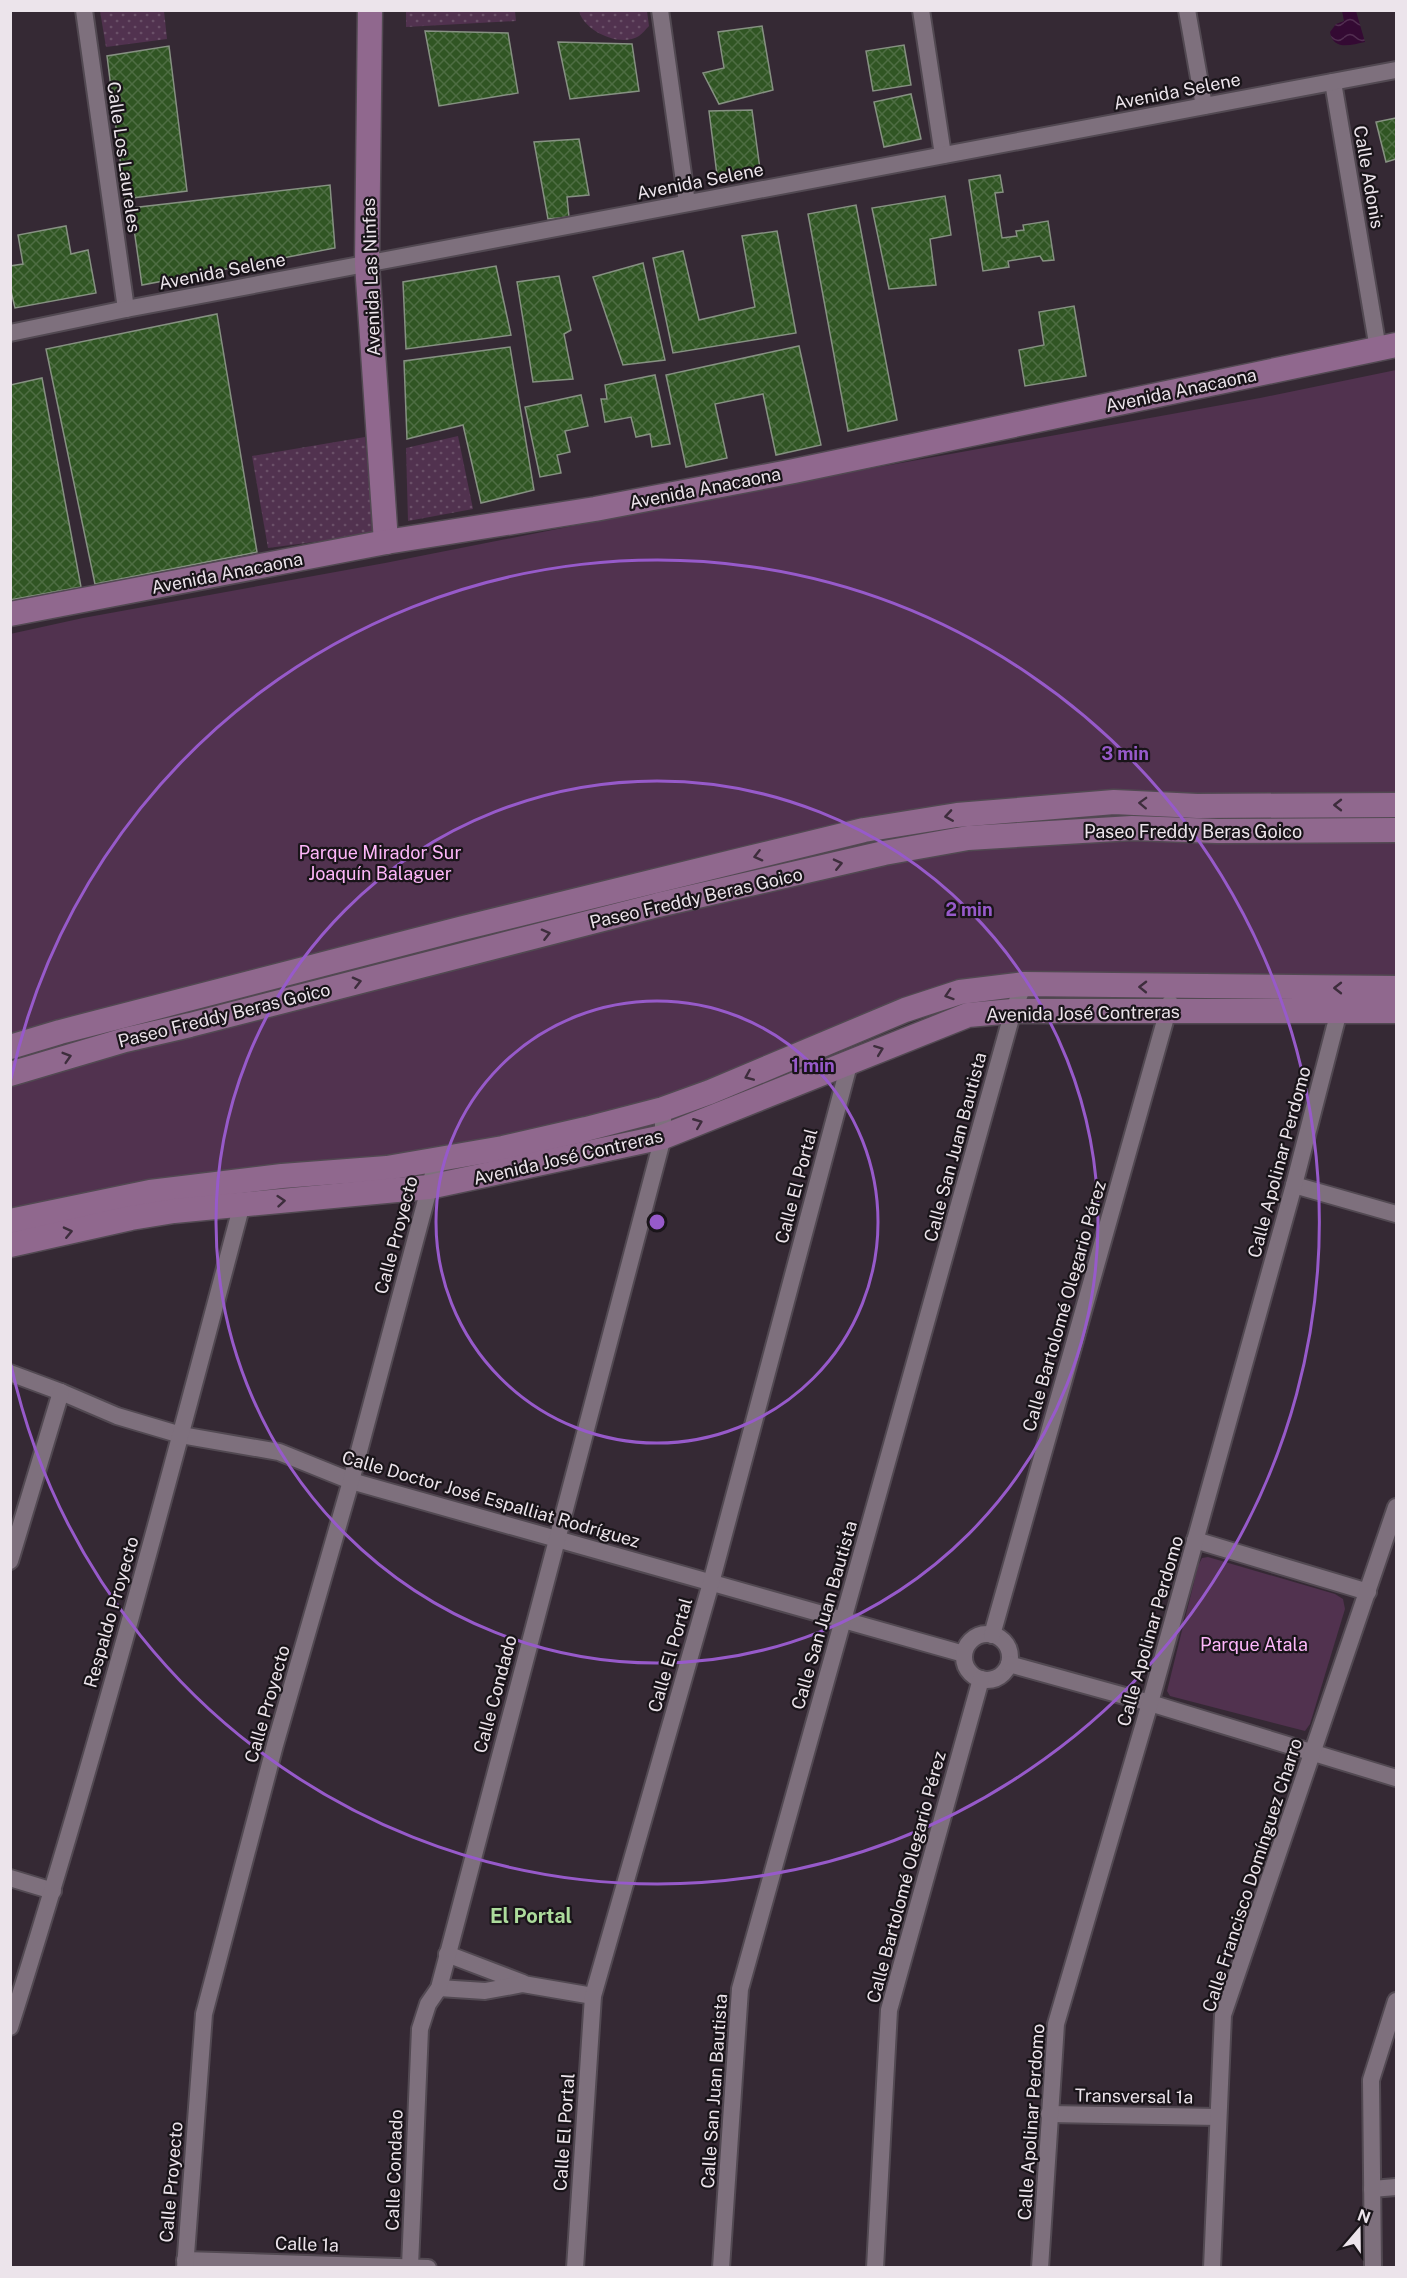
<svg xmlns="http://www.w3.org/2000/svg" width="1407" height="2278" font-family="'Public Sans',sans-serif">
	<defs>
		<pattern id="grass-dots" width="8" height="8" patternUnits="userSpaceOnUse" patternTransform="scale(1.5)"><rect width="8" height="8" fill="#51324f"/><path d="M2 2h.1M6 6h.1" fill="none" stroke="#6a5068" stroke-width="1.8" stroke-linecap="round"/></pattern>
		<pattern id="water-waves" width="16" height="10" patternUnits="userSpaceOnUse" patternTransform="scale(1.5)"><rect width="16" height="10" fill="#340a33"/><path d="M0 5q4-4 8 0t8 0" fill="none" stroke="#522e51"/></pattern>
		<pattern id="building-cross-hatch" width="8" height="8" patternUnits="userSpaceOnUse" patternTransform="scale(1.5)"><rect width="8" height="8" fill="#305523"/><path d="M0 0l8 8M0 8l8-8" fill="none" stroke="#4e6d43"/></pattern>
	</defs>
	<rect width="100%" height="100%" fill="#352934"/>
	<g fill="url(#grass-dots)">
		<path d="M100 11H164L167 39 106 47Z"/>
		<path d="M406 11H515L516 21 406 27Z"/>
		<path d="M579 11H647L649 26C646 29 642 34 639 36 620 48 584 31 579 11Z"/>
		<path d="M458 436 473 509 408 521 406 448Z"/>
		<path d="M365 437 375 534 268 548 252 456Z"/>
	</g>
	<g fill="#51324f">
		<path d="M1396 370V979L1008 976 782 1053 640 1105 452 1147 11 1211 10 634 83 618 385 563 796 482 1260 398Z"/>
		<path d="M1208 1557 1335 1594 1343 1599 1345 1609 1310 1724 1305 1731 1170 1696 1167 1691 1198 1566 1202 1558Z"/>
	</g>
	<path fill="url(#water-waves)" d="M1342 11H1356L1365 42C1351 45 1333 51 1330 32L1336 24 1344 21Z"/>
	<g fill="url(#building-cross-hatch)" stroke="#869182" stroke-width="1.5">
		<path d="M762 26 773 90 719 104 703 73 724 68 718 32Z"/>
		<path d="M425 31 508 33 518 93 439 106Z"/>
		<path d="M558 42 632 44 639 91 570 99Z"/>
		<path d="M904 45 911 85 873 91 866 51Z"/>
		<path d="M169 46 187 191 125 199 107 56Z"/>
		<path d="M911 94 921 139 884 147 874 102Z"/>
		<path d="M752 110 760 169 717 175 709 111Z"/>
		<path d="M1396 118V159L1386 162 1376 122Z"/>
		<path d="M579 139 589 195 567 197 569 217 548 219 534 142Z"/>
		<path d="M1000 175 1003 192 995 193 1002 238 1017 236 1016 231 1024 230 1023 225 1048 221 1054 260 1043 261 1040 256 1008 261 1009 267 983 271 969 180Z"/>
		<path d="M330 185 335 248 142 285 131 208Z"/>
		<path d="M945 196 951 235 930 239 936 285 889 289 872 208Z"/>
		<path d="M856 205 897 420 848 431 808 214Z"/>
		<path d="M66 226 71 254 88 250 96 293 15 308 10 287V266L23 264 18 235Z"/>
		<path d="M777 231 796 333 673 353 653 258 683 251 699 320 755 307 742 236Z"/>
		<path d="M643 263 665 360 623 365 593 277Z"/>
		<path d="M496 266 511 335 406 349 403 282Z"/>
		<path d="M559 276 571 330 564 334 573 379 533 382 517 282Z"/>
		<path d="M1074 306 1086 376 1025 386 1019 350 1044 345 1039 312Z"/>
		<path d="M217 314 257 552 95 584 46 349Z"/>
		<path d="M799 346 821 445 776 455 763 394 715 404 727 458 686 467 666 375Z"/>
		<path d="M510 347 534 490 481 503 463 425 407 439 404 361Z"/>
		<path d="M655 375 670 444 652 447 650 434 636 437 631 417 605 422 601 399H607L605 385Z"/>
		<path d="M42 378 81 587 10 600V385Z"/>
		<path d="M581 395 588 426 565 431 570 452 557 455 561 473 540 477 525 407Z"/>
	</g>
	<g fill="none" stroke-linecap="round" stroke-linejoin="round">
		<defs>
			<g id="street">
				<path d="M84 10 126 309"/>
				<path d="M660 10 687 203"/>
				<path d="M921 10 943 155"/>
				<path d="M1187 10 1204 106"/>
				<path d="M1333 82 1378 349"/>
				<path d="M10 333 126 309 1396 70"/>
				<path d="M1294 1185 1396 1214"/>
				<path d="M10 1373 61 1392 117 1416 181 1435 279 1452 351 1481 964 1654"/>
				<path d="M1195 1540 1368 1592"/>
				<path d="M10 1561 61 1392"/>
				<circle cx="987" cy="1657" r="23"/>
				<path d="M992 1635 1170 1003"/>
				<path d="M1009 1664 1150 1703 1396 1778"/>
				<path d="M10 1878 53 1891"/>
				<path d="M447 1954 523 1983"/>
				<path d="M439 1988 485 1991 523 1984 593 1996"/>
				<path d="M10 2027C96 1755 169 1480 242 1204"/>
				<path d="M1049 2114 1218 2117"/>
				<path d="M1372 2189 1396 2187"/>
				<path d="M185 2260 428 2268"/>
				<path d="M410 2266 420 2029 428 2004 439 1988 663 1137V1109"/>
				<path d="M185 2268 204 2014 275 1745 351 1481 437 1159"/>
				<path d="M575 2268 593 1996 711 1583 850 1061"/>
				<path d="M721 2268 740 1989 1013 1011 1024 984"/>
				<path d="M875 2268 889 2010 981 1679"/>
				<path d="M1040 2268 1056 2024 1150 1703 1294 1185 1339 1011"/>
				<path d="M1212 2268 1223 2015 1396 1507"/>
				<path d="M1373 2268 1371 2080 1396 2001"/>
			</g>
			<g id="secondary">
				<path d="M370 10 367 264 386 542"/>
				<path d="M10 614 386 542 595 509 794 471 1396 345"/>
				<path d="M10 1047 60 1032 463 928 749 858 864 830 957 815 1114 802 1197 806 1396 805"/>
				<path d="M10 1074 125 1040 190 1025 658 905 884 853 968 838 1132 828 1217 831 1396 830"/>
				<path d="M10 1221 150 1192 282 1176 387 1168 503 1148 586 1129 663 1109 710 1092 905 1010 960 992 1024 984 1396 988"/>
				<path d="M10 1245 131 1218 174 1211 429 1187 663 1137 968 1015 1013 1011H1396"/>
			</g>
		</defs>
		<use href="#street" stroke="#524952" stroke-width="20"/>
		<use href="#secondary" stroke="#524952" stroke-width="27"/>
		<use href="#street" stroke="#7e707d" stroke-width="16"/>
		<use href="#secondary" stroke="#90688e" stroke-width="24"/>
	</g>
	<defs><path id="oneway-chevron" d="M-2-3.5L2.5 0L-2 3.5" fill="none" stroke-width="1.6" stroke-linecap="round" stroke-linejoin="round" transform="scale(1.5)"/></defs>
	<g stroke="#3d2d3c">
		<use href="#oneway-chevron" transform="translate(1143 803) rotate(-178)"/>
		<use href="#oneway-chevron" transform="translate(1338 805) rotate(180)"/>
		<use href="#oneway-chevron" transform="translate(949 816) rotate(171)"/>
		<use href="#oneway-chevron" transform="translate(758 856) rotate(166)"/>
		<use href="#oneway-chevron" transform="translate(838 864) rotate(-13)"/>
		<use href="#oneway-chevron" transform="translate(546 934) rotate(-14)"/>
		<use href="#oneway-chevron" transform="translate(357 982) rotate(-14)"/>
		<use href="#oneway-chevron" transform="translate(1143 987) rotate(-179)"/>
		<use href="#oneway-chevron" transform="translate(1338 988) rotate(-180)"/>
		<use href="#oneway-chevron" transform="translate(949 995) rotate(162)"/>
		<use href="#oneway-chevron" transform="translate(879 1050) rotate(-21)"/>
		<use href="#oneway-chevron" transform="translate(67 1057) rotate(-17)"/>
		<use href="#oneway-chevron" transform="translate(749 1076) rotate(157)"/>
		<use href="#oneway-chevron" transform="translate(698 1123) rotate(-22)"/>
		<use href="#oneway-chevron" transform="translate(281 1201) rotate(-5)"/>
		<use href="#oneway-chevron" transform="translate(68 1232) rotate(-13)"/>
	</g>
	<g fill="none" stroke="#975aca" stroke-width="3">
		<circle cx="657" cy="1222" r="221"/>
		<circle cx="657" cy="1222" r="441"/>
		<path d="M11 1079A662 662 0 1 1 11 1365"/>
	</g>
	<g text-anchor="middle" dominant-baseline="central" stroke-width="4.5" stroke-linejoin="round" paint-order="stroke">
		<g font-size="18" fill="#ece4eb" stroke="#191419">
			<text transform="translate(1177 91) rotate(-11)">Avenida Selene</text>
			<text transform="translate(124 157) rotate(82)">Calle Los Laureles</text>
			<text transform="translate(1369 177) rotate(80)">Calle Adonis</text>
			<text transform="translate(700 181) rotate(-11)">Avenida Selene</text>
			<text transform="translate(222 271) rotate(-11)">Avenida Selene</text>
			<text transform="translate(371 277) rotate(-92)">Avenida Las Ninfas</text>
			<text transform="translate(1181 390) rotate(-12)">Avenida Anacaona</text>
			<text transform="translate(705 488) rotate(-11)">Avenida Anacaona</text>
			<text transform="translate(227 573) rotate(-11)">Avenida Anacaona</text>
			<text x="1193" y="831">Paseo Freddy Beras Goico</text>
			<text transform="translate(696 898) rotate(-13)">Paseo Freddy Beras Goico</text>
			<text transform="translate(1083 1013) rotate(-1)">Avenida José Contreras</text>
			<text transform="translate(224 1015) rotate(-14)">Paseo Freddy Beras Goico</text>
			<text transform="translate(955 1147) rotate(-75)">Calle San Juan Bautista</text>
			<text transform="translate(568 1157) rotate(-13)">Avenida José Contreras</text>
			<text transform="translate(1279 1162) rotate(-75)">Calle Apolinar Perdomo</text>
			<text transform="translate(796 1186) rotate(-75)">Calle El Portal</text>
			<text transform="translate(396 1235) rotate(-75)">Calle Proyecto</text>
			<text transform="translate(1064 1306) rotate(-74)">Calle Bartolomé Olegario Pérez</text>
			<text transform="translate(491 1499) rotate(16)">Calle Doctor José Espalliat Rodríguez</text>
			<text transform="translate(111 1612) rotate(-74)">Respaldo Proyecto</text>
			<text transform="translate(824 1615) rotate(-74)">Calle San Juan Bautista</text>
			<text transform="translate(1150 1631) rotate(-74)">Calle Apolinar Perdomo</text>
			<text transform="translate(670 1655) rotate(-74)">Calle El Portal</text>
			<text transform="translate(495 1694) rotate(-75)">Calle Condado</text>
			<text transform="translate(267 1704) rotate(-74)">Calle Proyecto</text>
			<text transform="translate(1252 1875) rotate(-72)">Calle Francisco Domínguez Charro</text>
			<text transform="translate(906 1877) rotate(-75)">Calle Bartolomé Olegario Pérez</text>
			<text transform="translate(714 2091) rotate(-86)">Calle San Juan Bautista</text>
			<text transform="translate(1134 2096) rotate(1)">Transversal 1a</text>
			<text transform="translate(1031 2122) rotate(-86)">Calle Apolinar Perdomo</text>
			<text transform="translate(564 2132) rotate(-86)">Calle El Portal</text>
			<text transform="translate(394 2170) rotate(-88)">Calle Condado</text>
			<text transform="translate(171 2182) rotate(-85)">Calle Proyecto</text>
			<text transform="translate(307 2244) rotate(2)">Calle 1a</text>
		</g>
		<g font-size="18" fill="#feb7fa" stroke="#191419">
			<text x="380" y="852">Parque Mirador Sur<tspan x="380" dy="21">Joaquín Balaguer</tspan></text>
			<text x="1254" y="1644">Parque Atala</text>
		</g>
		<g font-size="20" font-weight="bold" fill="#addc9c" stroke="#191419">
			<text x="531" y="1916">El Portal</text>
		</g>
	</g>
	<circle cx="657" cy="1222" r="9" fill="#975aca" stroke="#191419" stroke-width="3"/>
	<g font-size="18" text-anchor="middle" font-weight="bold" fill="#975aca" stroke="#191419" stroke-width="4.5" stroke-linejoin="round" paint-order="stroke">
		<text x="1125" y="760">3 min</text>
		<text x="969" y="916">2 min</text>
		<text x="813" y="1072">1 min</text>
	</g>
	<rect width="1407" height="2278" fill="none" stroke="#ece4eb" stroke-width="24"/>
	<g transform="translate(1359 2230) rotate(20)" stroke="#191419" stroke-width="4.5" paint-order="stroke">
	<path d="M0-4.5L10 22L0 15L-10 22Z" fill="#ece4eb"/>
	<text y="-9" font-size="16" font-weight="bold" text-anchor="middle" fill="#ece4eb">N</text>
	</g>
</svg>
